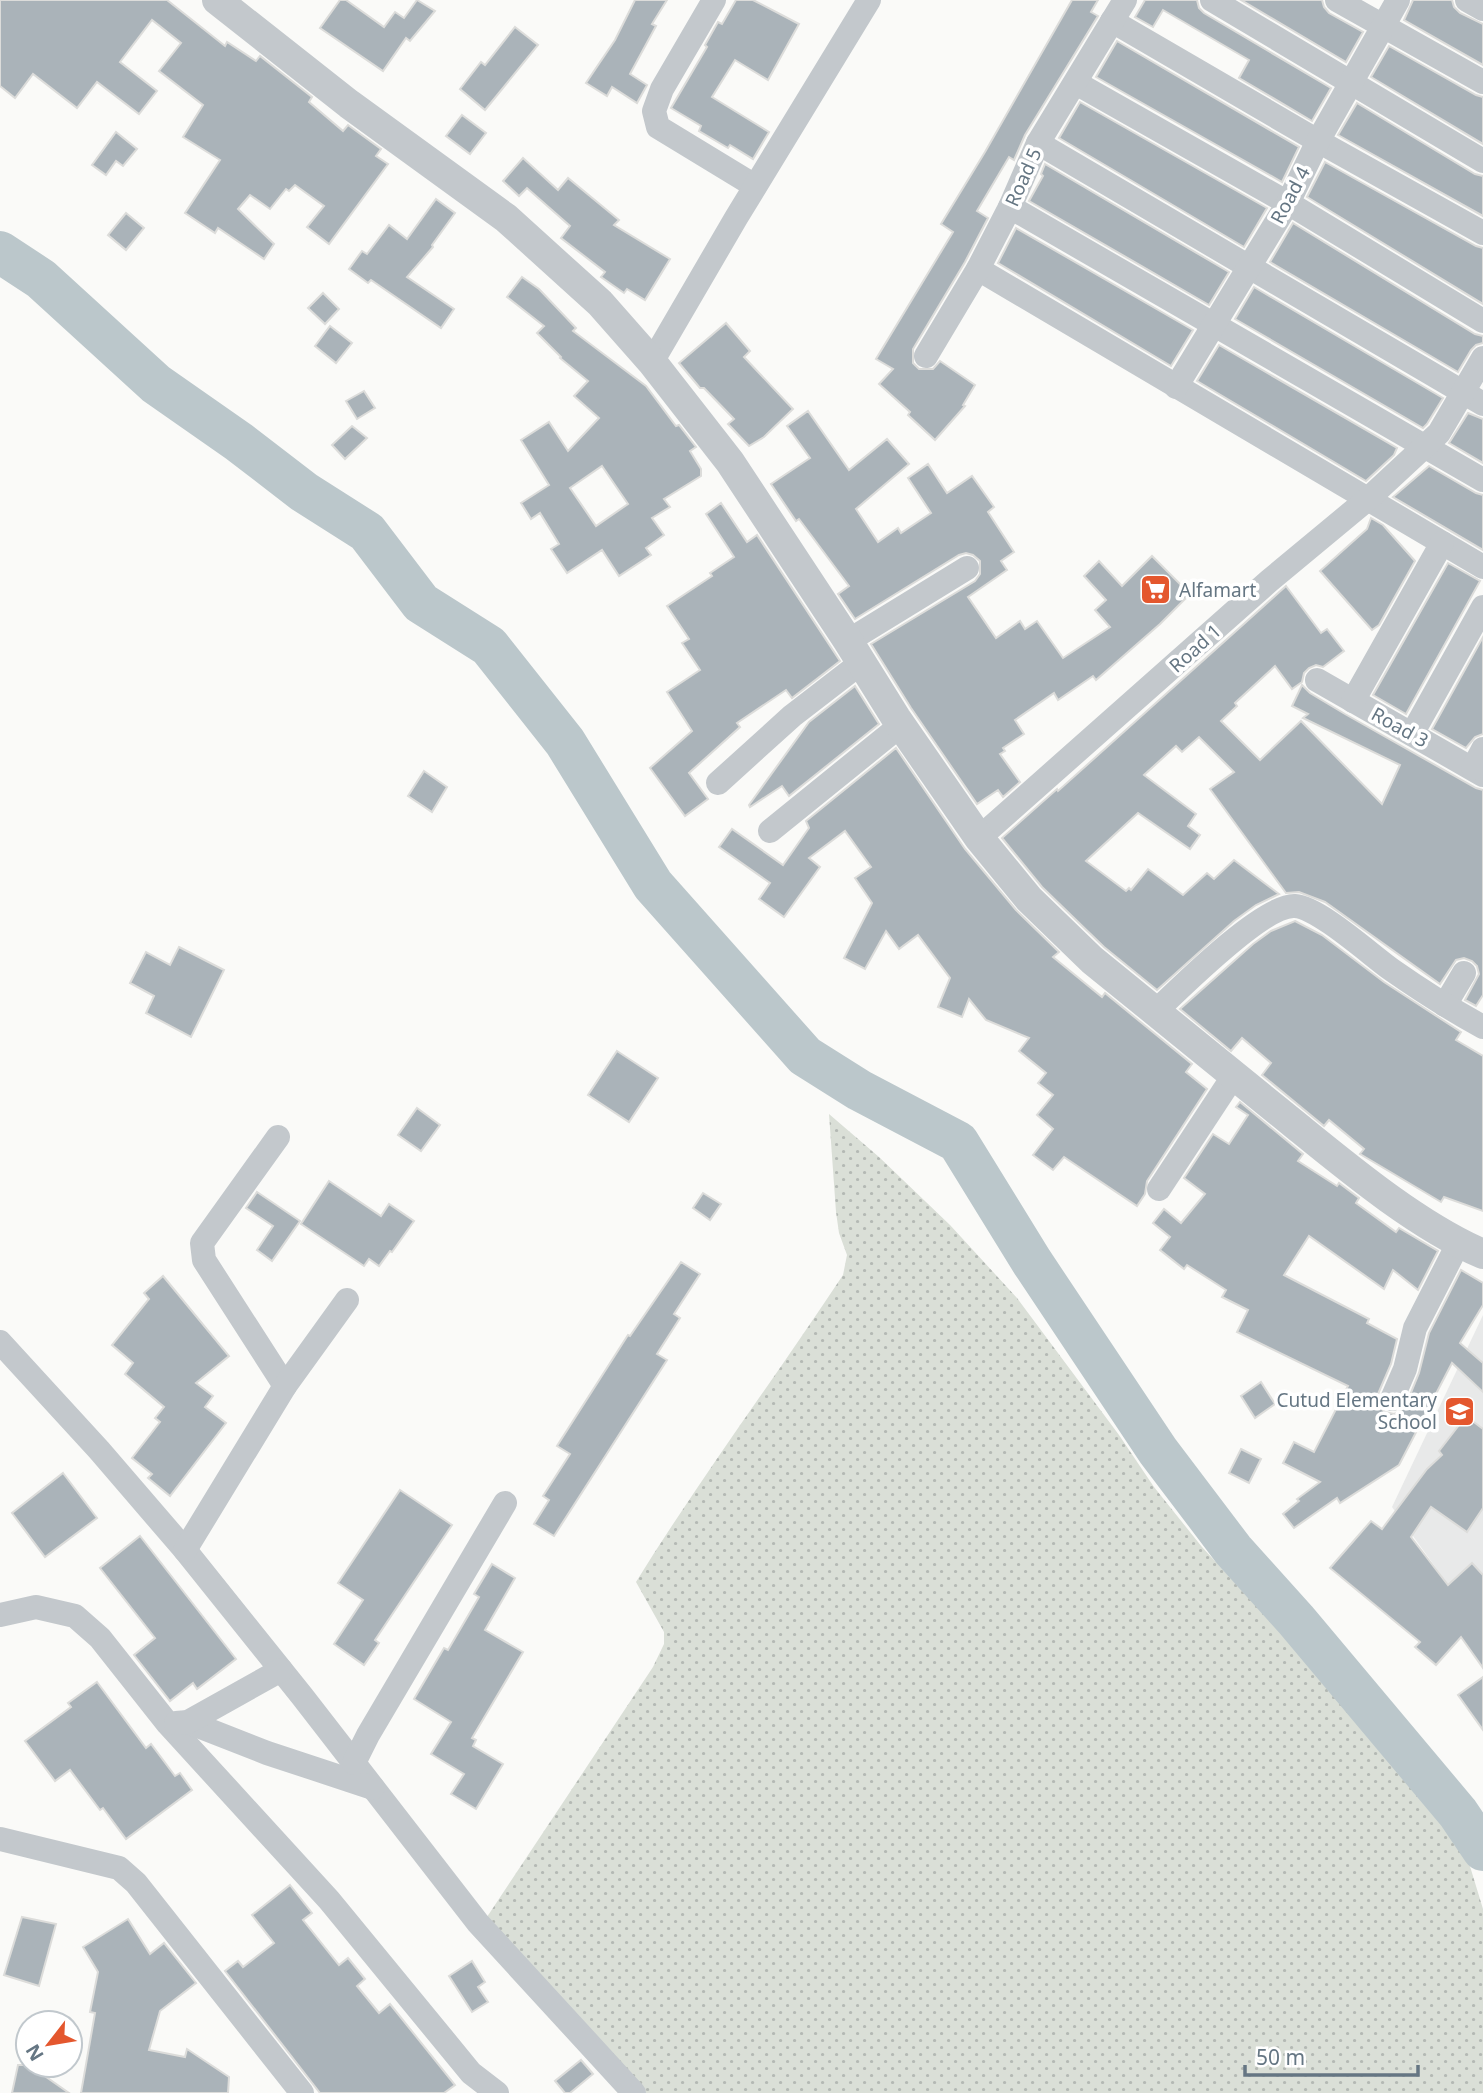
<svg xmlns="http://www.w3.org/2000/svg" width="1483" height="2093" font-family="'Noto Sans',sans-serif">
	<defs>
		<pattern id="grass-dots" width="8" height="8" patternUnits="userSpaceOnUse" patternTransform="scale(1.75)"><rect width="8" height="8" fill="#dadfd7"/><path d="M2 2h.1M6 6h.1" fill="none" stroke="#b4b9b4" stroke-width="1.8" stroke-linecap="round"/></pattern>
	</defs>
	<rect width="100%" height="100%" fill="#fafaf8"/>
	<path fill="#e8e9e9" d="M1483 1315V1633L1392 1507Z"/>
	<path fill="url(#grass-dots)" d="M829 1114 879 1157 950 1225 1017 1298 1119 1435 1154 1487 1202 1547 1436 1801 1462 1840 1483 1909V2093H627L483 1923 653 1667 664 1644V1632L636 1582C701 1477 775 1378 843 1275L847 1255 839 1233 836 1212Z"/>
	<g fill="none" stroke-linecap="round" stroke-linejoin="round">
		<path stroke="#bbc7cb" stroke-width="42" d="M0 252 41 279 156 384 239 442 304 492 367 532 421 603 489 646 565 742 653 885 805 1056 859 1090 958 1142 1032 1262 1158 1451 1233 1550 1296 1620 1458 1813 1483 1850"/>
	</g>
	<g fill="#aab3b9" stroke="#dcdcda" stroke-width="2" fill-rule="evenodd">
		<path d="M0 0H167L225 46 227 42 256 61 260 56 312 97 309 102 343 131 348 125 381 149 376 156 388 164 329 244 307 227 324 206 295 185 289 191 286 189 270 209 250 195 238 209 274 244 264 259 218 228 215 233 185 213 220 160 183 137 203 105 159 71 181 43 152 20 120 62 157 91 139 114 97 82 77 108 33 74 15 98 0 86Z"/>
		<path d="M340 0H346L384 27 395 12 404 18 417 0 435 11 410 41 406 38 383 71 320 28Z"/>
		<path d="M635 0H667L652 24 656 26 630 74 647 85 637 103 612 87 607 96 586 83 615 40Z"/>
		<path d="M736 0H753L799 24 768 80 735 60 712 97 769 132 753 159 730 145 728 148 699 131 701 126 671 108 707 47 705 45 718 22 722 24Z"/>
		<path d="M1072 0H1098L1091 12 1098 16 1025 135 1014 160 1009 157 977 211 988 218 965 262 913 349V363L919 369H933L940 361 975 385 963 405 965 406 935 440 908 415 910 412 879 384 893 369 876 359 953 232 941 224 985 152Z"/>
		<path d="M1145 0H1197L1199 8 1204 13 1331 88 1312 121 1239 78 1249 60 1163 10 1153 27 1135 17Z"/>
		<path d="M1241 0H1322L1324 7 1329 13 1363 32 1346 62Z"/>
		<path d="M1413 0H1452L1454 7 1460 13 1483 24V65L1404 20Z"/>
		<path d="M515 27 538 45 485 110 460 89 481 62 485 65Z"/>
		<path d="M1117 41 1299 147 1282 182 1096 77Z"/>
		<path d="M1389 46 1476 95 1483 97V144L1371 77Z"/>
		<path d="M1080 102 1267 208 1244 247 1059 138Z"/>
		<path d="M1357 103 1475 174 1483 176V216L1338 135Z"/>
		<path d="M462 115 486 133 470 154 446 136Z"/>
		<path d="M116 132 137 149 123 166 116 161 106 175 92 165Z"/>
		<path d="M523 158 558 190 568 178 619 220 614 225 670 259 645 300 627 289 624 293 601 277 605 272 561 238 570 226 527 188 519 196 503 181Z"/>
		<path d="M1325 162 1476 246 1483 248V304L1307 197Z"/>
		<path d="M1045 164 1229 272 1209 305 1029 201 1043 176 1041 174Z"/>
		<path d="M436 199 455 213 432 245 433 247 407 277 454 309 441 328 371 280 368 283 349 269 362 251 367 254 389 225 407 239Z"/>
		<path d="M126 213 144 228 126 250 108 235Z"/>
		<path d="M1293 223 1475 334 1483 336V343L1476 345 1471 350 1458 372 1270 262Z"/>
		<path d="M1016 228 1193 330 1171 366 998 263Z"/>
		<path d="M522 277 539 289 576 328 573 331 646 386 676 426 679 425 696 447 690 451 701 469V476L664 499 670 507 652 518 664 535 646 548 651 555 619 576 602 550 567 573 551 549 559 544 540 513 531 519 521 503 549 485 521 440 549 422 568 451 599 418 574 396 588 381 560 358 561 357 537 333 544 326 507 297ZM602 466 628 504 596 526 570 488Z"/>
		<path d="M1254 287 1443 398 1427 424 1423 428 1235 319Z"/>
		<path d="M323 293 339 309 325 324 308 308Z"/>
		<path d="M726 323 750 351 744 357 793 409 764 437 749 446 728 424 734 419 704 388H700L679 363Z"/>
		<path d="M330 326 352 343 336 363 315 346Z"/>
		<path d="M1219 345 1397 448 1394 455 1366 481 1197 381Z"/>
		<path d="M364 391 375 408 357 419 346 401Z"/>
		<path d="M808 411 849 470 887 439 909 464 856 509 878 542 898 528 901 533 931 513 908 478 928 464 947 493 972 476 994 507 988 512 1014 552 1001 561 1007 570 968 597 996 638 1020 621 1025 629 1037 621 1063 658 1110 627 1095 610 1106 600 1084 576 1099 561 1122 586 1152 556 1190 594 1160 624 1096 680 1093 676 1058 700 1054 693 1015 720 1024 734 1003 748 1005 751 1000 754 1020 782 1003 797 998 790 977 804 911 708 871 644 975 581 980 574V561L973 555 966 553 959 555 855 619 838 594 849 586 799 519 796 521 771 484 810 458 787 426Z"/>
		<path d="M1468 413 1483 419V463L1449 443Z"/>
		<path d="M352 426 367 438 345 459 332 445Z"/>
		<path d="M1429 466 1476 493 1483 495V550L1393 497Z"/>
		<path d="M721 503 747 542 757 535 840 661 792 698 786 690 737 723 740 727 689 773 708 799 685 816 650 768 692 731 667 692 700 670 682 643 689 639 667 606 712 576 710 573 734 557 706 514Z"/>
		<path d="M1371 518 1383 525 1415 561 1379 625 1372 630 1320 571 1367 529Z"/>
		<path d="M1448 563 1480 581 1406 714 1373 695Z"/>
		<path d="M1286 586 1321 633 1327 629 1344 651 1323 667 1316 665 1309 668 1304 673 1302 682 1292 689 1275 666 1235 703 1237 706 1221 721 1260 760 1301 721 1382 804 1400 765 1303 718 1308 714 1292 706 1302 685 1310 693 1345 714 1476 788 1483 790V995L1476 1006 1465 1000 1479 974 1477 966 1472 961 1464 958 1456 960 1440 984 1325 902 1299 892 1286 893 1210 789 1234 772 1199 737 1182 752 1176 746 1144 775 1196 814 1188 826 1200 835 1190 849 1138 813 1086 861 1126 891 1129 888 1131 890 1148 869 1183 895 1207 873 1214 879 1234 860 1279 894 1256 905 1234 921 1157 990 1104 947 1042 887 1002 838 1057 789 1058 791Z"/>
		<path d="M1483 637V734L1475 737 1466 748 1432 729Z"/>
		<path d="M855 686 879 724 789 796 782 786 750 807 749 805 809 722Z"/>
		<path d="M896 748 965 849 1016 910 1059 952 1053 957 1102 997 1105 993 1192 1064 1186 1072 1207 1089 1147 1181 1145 1194 1137 1206 1064 1157 1053 1170 1033 1155 1053 1129 1037 1115 1053 1095 1038 1083 1046 1073 1019 1051 1029 1038 986 1020 969 999 962 1017 938 1007 950 978 918 935 899 949 886 931 865 969 844 958 872 903 855 878 871 867 845 831 809 858 820 867 784 917 759 899 770 883 719 847 732 829 783 865 809 828 806 821Z"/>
		<path d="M424 771 447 787 432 812 408 796Z"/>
		<path d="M1295 921 1322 935 1384 982 1461 1032 1456 1040 1483 1056V1211L1444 1197 1441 1202 1360 1154 1364 1149 1329 1120 1324 1126 1262 1075 1271 1063 1242 1038 1231 1051 1180 1009 1253 944 1271 931Z"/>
		<path d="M179 947 224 970 191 1037 146 1013 154 996 130 983 146 952 170 965Z"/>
		<path d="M617 1051 658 1078 629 1122 588 1095Z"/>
		<path d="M1240 1102 1303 1154 1298 1161 1337 1186 1339 1183 1359 1198 1356 1203 1396 1232 1399 1228 1438 1251 1418 1290 1393 1270 1384 1289 1309 1236 1284 1275 1369 1319 1367 1323 1397 1339 1391 1364 1378 1394 1380 1407 1385 1412 1394 1414 1401 1410 1406 1405 1419 1373 1429 1333 1461 1270 1483 1283V1305L1460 1343 1483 1363V1392L1452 1363 1399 1465 1340 1503 1337 1498 1294 1528 1283 1514 1299 1501 1297 1499 1320 1482 1283 1463 1294 1442 1314 1452 1348 1386 1237 1332 1248 1310 1222 1297 1226 1290 1187 1265 1184 1269 1160 1250 1170 1237 1153 1223 1164 1209 1181 1223 1205 1194 1184 1178 1213 1134 1229 1144 1248 1115 1236 1107Z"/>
		<path d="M417 1108 440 1125 421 1151 398 1135Z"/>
		<path d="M329 1181 381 1216 389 1204 414 1221 392 1252 390 1251 379 1266 369 1259 364 1266 301 1224Z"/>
		<path d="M257 1192 300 1221 272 1261 257 1250 273 1226 246 1208Z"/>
		<path d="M703 1193 721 1204 710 1220 693 1208Z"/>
		<path d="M681 1262 700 1274 674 1314 680 1318 657 1354 667 1360 554 1536 534 1524 549 1500 543 1496 570 1454 557 1446 628 1335 630 1336Z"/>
		<path d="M163 1276 229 1356 196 1383 213 1396 205 1407 226 1423 170 1496 148 1478 152 1474 132 1458 160 1422 155 1418 164 1407 125 1374 133 1363 112 1345 149 1299 144 1293Z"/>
		<path d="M1261 1382 1275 1404 1255 1418 1241 1396Z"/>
		<path d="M1466 1416 1483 1429V1508L1467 1532 1431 1507 1411 1537 1448 1585 1472 1563 1483 1575V1668L1461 1637 1436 1665 1415 1647 1420 1642 1330 1568 1371 1521 1382 1529 1427 1469 1442 1455 1439 1451Z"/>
		<path d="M1241 1449 1261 1459 1249 1483 1229 1473Z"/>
		<path d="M63 1473 97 1518 45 1557 12 1513Z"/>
		<path d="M400 1490 452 1525 375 1640 379 1643 364 1665 334 1644 363 1600 338 1583Z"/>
		<path d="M140 1536 236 1659 197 1689 193 1683 170 1701 134 1655 155 1638 100 1568Z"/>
		<path d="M492 1564 515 1578 485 1630 523 1652 472 1738 476 1740 473 1746 503 1764 476 1809 451 1794 464 1774 431 1754 451 1722 414 1699 444 1648 448 1650 479 1597 474 1594Z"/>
		<path d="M1483 1677V1730L1458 1695Z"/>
		<path d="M97 1682 146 1748 151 1744 175 1776 180 1773 192 1790 126 1839 103 1808 100 1810 70 1770 55 1781 25 1741 71 1707 68 1703Z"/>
		<path d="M290 1885 312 1913 303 1920 339 1965 348 1958 365 1979 357 1986 379 2013 390 2004 455 2085 444 2093H320L225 1971 238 1961 243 1967 274 1943 252 1915Z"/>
		<path d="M22 1917 56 1924 39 1986 4 1975Z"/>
		<path d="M128 1919 150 1954 164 1943 196 1983 160 2011 149 2050 185 2057 187 2049 229 2077 228 2093H81L95 2013 90 2012 98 1972 83 1947Z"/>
		<path d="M472 1961 485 1982 478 1987 488 2002 472 2012 449 1976Z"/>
		<path d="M581 2060 593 2074 570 2093H565L555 2081Z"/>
		<path d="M18 2065H44L42 2074 69 2093H12Z"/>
	</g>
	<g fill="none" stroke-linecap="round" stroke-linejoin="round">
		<g stroke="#c3c8cc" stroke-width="24">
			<path d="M714 0 662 89 654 111 658 127 755 186"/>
			<path d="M1212 0 1483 161"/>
			<path d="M1337 0 1483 82"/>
			<path d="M1467 0 1483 9"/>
			<path d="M1112 21 1318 141 1483 233"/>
			<path d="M1076 83 1288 203 1483 321"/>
			<path d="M1038 143 1483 404"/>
			<path d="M1010 207 1483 480"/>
			<path d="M978 269 1483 567"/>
			<path d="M926 356 978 269 1010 207 1038 143 1125 0"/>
			<path d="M652 362 736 218 869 0"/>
			<path d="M1176 387 1288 203 1318 141 1398 0"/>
			<path d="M848 641 967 568"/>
			<path d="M1317 680 1483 775"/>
			<path d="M1353 701 1442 543"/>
			<path d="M1412 734 1483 607"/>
			<path d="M1473 768 1483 749"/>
			<path d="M718 783 792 716 862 662"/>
			<path d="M770 831 901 725"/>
			<path d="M979 838 1269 581 1369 498 1439 433 1483 358"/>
			<path d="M1445 1005 1464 973"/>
			<path d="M1156 1011C1180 988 1264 904 1295 906 1318 907 1372 956 1392 970 1422 991 1452 1010 1483 1027"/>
			<path d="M278 1137 202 1243 204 1260 285 1386"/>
			<path d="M1159 1189 1234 1075"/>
			<path d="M0 1342 99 1450 185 1550 302 1696 478 1923 634 2093"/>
			<path d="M1392 1399 1405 1369 1415 1328 1458 1244"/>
			<path d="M185 1550 285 1386 347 1300"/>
			<path d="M0 1615 36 1607 75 1616 100 1638 168 1724 329 1900 471 2073 497 2093"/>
			<path d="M188 1722 267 1753 373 1788"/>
			<path d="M176 1723 188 1722 281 1670"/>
			<path d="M354 1763 368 1735 505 1503"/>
			<path d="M0 1839 119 1868 136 1883 302 2093"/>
		</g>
		<path stroke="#c3c8cc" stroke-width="30" d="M217 0 349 104 506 218 600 303 652 362 730 462 848 641 896 718 979 838 1029 899 1092 960C1161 1016 1230 1072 1299 1128 1353 1172 1420 1227 1483 1254"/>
	</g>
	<defs>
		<symbol id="supermarket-square" viewBox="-11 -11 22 22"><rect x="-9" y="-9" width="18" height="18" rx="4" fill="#e4572e" stroke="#fff"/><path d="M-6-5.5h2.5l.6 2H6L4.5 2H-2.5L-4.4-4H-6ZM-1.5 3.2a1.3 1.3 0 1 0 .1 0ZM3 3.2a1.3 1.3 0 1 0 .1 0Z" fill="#fff"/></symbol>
		<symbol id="school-square" viewBox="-11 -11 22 22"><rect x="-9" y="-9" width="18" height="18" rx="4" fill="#e4572e" stroke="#fff"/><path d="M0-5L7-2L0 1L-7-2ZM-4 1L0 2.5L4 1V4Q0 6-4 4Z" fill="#fff"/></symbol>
	</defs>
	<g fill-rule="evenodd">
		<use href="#supermarket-square" x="1138" y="572" width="35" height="35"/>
		<use href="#school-square" x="1442" y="1394" width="35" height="35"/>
	</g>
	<g text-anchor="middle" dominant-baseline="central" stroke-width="7" stroke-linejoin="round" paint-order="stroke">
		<g font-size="19" fill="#657683" stroke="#fff">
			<text transform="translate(1023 177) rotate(-66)">Road 5</text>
			<text transform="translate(1290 195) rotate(-62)">Road 4</text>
			<text transform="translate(1195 648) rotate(-42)">Road 1</text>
			<text transform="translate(1400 727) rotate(29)">Road 3</text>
		</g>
		<g font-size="19" fill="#657683" stroke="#fff" text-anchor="start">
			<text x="1179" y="590">Alfamart</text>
			<text x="1437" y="1400" text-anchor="end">Cutud Elementary<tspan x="1437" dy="22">School</tspan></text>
		</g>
	</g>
	<g transform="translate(49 2044) rotate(239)"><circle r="33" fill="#ffffff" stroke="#c1c8cd" stroke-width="2"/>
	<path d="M0-5L12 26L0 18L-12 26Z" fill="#e4572e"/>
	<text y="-10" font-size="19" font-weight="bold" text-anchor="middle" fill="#657683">N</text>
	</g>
	<path d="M1245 2065v10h173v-10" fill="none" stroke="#657683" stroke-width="3.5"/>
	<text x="1256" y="2065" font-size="21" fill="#657683" stroke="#ffffff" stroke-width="5" paint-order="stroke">50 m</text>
</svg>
